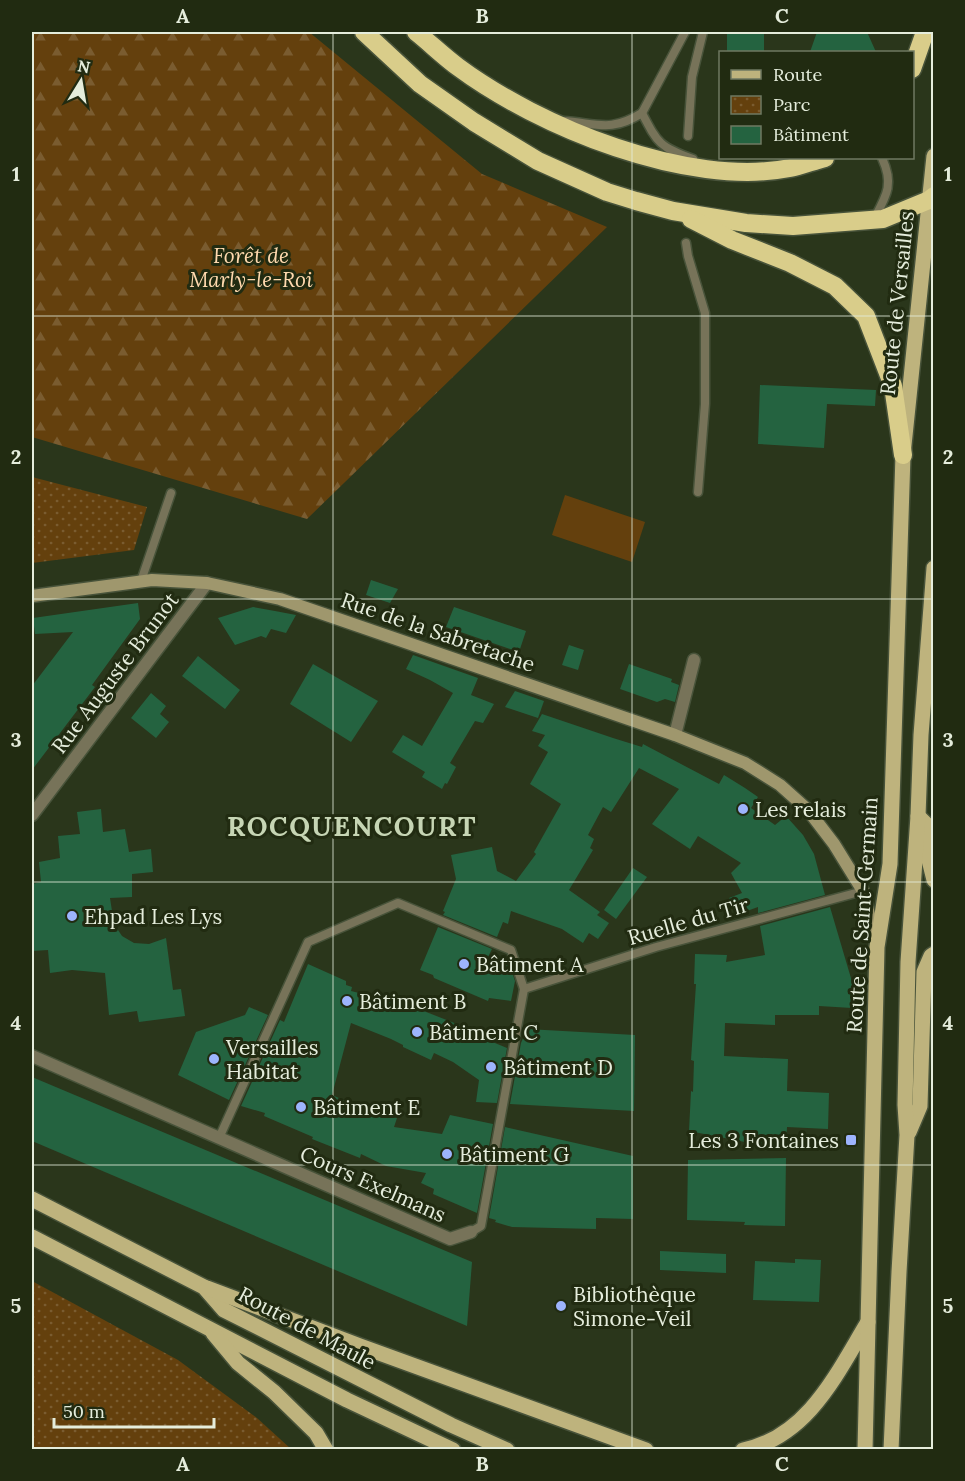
<svg xmlns="http://www.w3.org/2000/svg" width="965" height="1481" font-family="Lora,serif">
	<defs>
		<pattern id="forest-firs" width="22" height="20" patternUnits="userSpaceOnUse" patternTransform="scale(1.5)"><rect width="22" height="20" fill="#64400d"/><path d="M5 1l3.5 6h-7zM16 11l3.5 6h-7z" fill="#7a5c30"/></pattern>
		<pattern id="park-dots" width="8" height="8" patternUnits="userSpaceOnUse" patternTransform="scale(1.5)"><rect width="8" height="8" fill="#64400d"/><path d="M2 2h.1M6 6h.1" fill="none" stroke="#7a5c30" stroke-width="1.8" stroke-linecap="round"/></pattern>
	</defs>
	<rect width="100%" height="100%" fill="#2a361b"/>
	<path fill="url(#forest-firs)" d="M32 32H309L482 174 607 227 307 519 32 437Z"/>
	<g fill="url(#park-dots)">
		<path d="M32 477 147 507 134 550 32 563Z"/>
		<path d="M32 1281 178 1360 257 1418 291 1449H32Z"/>
	</g>
	<path fill="#64400d" d="M565 495 645 522 632 562 552 535Z"/>
	<g fill="#246340">
		<rect x="727" y="32" width="37" height="20"/>
		<path d="M817 32H867L876 52H810Z"/>
		<path d="M760 385 876 390 875 406 827 404 824 448 758 444Z"/>
		<path d="M371 580 398 589 390 603 366 595Z"/>
		<path d="M138 603 140 619 92 685 95 687 32 770V686L73 632 35 634 33 618Z"/>
		<path d="M253 607 275 611 296 615 286 633 271 629 266 638 261 636 235 645 218 618Z"/>
		<path d="M454 607 526 631 519 652 446 627Z"/>
		<path d="M569 645 584 650 578 670 562 665Z"/>
		<path d="M413 655 478 678 471 695 494 704 483 723 475 721 450 763 456 767 447 784 445 783 442 789 422 777 425 772 392 752 403 735 422 746 453 693 430 680 406 669Z"/>
		<path d="M198 656 240 690 225 709 182 676Z"/>
		<path d="M313 664 378 701 351 742 290 704Z"/>
		<path d="M629 664 672 679 671 682 679 685 675 702 665 699 657 702 620 689Z"/>
		<path d="M515 691 544 701 538 718 505 707Z"/>
		<path d="M151 693 166 706 160 714 169 722 156 738 131 718Z"/>
		<path d="M542 714 613 738 642 747 643 744 719 784 724 775 745 788 758 797 751 808 775 825 786 816 803 835 814 854 825 895 758 913V907L736 915 729 898 742 893 731 873 741 863 698 836 690 849 652 824 679 789 639 768 611 812 603 807 588 835 594 839 590 848 593 850 569 890 600 912 597 915 609 923 598 939 589 933 583 943 562 929 511 911 508 924 503 922 497 937 443 915 445 912 443 911 456 879 451 855 492 847 497 871 516 881 536 854 534 852 561 804 530 784 548 752 538 746 545 735 532 731Z"/>
		<path d="M101 809 103 832 125 829 129 852 151 849 153 872 132 874V897L110 898 114 924 122 936 134 943 149 944 166 938 173 990 181 989 185 1016 139 1022 137 1011 109 1015 105 973 72 970 50 973 48 950 32 951V884L41 882 39 862 60 858 58 836 80 834 77 812Z"/>
		<path d="M633 868 647 877 616 919 604 910Z"/>
		<path d="M830 907 853 985 852 1008 819 1006V1015H775V1025L725 1023 724 1056 788 1059 787 1091 829 1093 828 1129 787 1127 786 1150 689 1131 691 1091 693 1092 694 1061 691 1060 696 984H694L695 954 727 955 726 962 765 955 760 926Z"/>
		<path d="M438 927 492 949 488 957 510 966 515 981 511 1001 489 998 488 1001 434 978 433 975 420 970Z"/>
		<path d="M308 964 346 981V985L352 987 351 991 411 1006 467 1028 466 1031 507 1048 497 1103 476 1102 479 1080 453 1062 434 1053 431 1060 403 1047V1045L391 1039 351 1023 332 1095 375 1114 397 1118 394 1127 442 1134 450 1115 493 1124 477 1213 433 1194 434 1189 421 1183 426 1173 386 1166 361 1154 360 1158 312 1139 313 1137 264 1116 265 1113 241 1106 280 1020 284 1022Z"/>
		<path d="M249 1007 268 1015 229 1100 178 1075 196 1032 245 1015Z"/>
		<path d="M527 1029 635 1035 634 1111 510 1104 521 1043Z"/>
		<path d="M32 1077 472 1262 467 1326 32 1141Z"/>
		<path d="M505 1127 633 1156V1219L596 1218V1229L512 1227 495 1222 496 1220 489 1218Z"/>
		<path d="M786 1158 785 1226 744 1225 745 1222 687 1220 688 1160Z"/>
		<path d="M660 1251 726 1254V1273L660 1270Z"/>
		<path d="M795 1259 821 1260 819 1302 753 1300 755 1261 795 1263Z"/>
	</g>
	<g fill="none" stroke-linecap="round" stroke-linejoin="round">
		<defs>
			<g id="lane">
				<path d="M642 113 685 32"/>
				<path d="M563 121C597 123 610 133 642 113 658 144 660 147 693 159"/>
				<path d="M688 136 692 77 703 32"/>
				<path d="M874 219C887 195 894 184 882 158"/>
				<path d="M686 243 688 256 705 313V404L698 492"/>
				<path d="M141 581 171 493"/>
				<path d="M524 989 656 947 863 891"/>
				<path d="M219 1138 308 942 398 903 511 950 524 989 481 1226 471 1232"/>
			</g>
			<g id="street">
				<path d="M675 735 694 660"/>
				<path d="M32 815 207 583"/>
				<path d="M32 1056 450 1239 471 1232"/>
			</g>
			<path id="secondary" d="M32 596 152 580 207 583 280 599 675 735 745 763 780 785 808 810 834 844 863 891 876 942"/>
			<g id="primary">
				<path d="M918 816 927 825 928 856 934 880"/>
				<path d="M909 1132 920 1106 924 972 931 956 934 954"/>
				<path d="M32 1199 204 1287 224 1310 451 1425 507 1450"/>
				<path d="M32 1237 347 1400 453 1450"/>
				<path d="M207 1288 360 1346 646 1450"/>
				<path d="M213 1333 238 1363 274 1392 316 1433 326 1450"/>
				<path d="M743 1450C808 1437 837 1373 868 1322"/>
				<path d="M865 1450 877 947 890 864 903 455 934 156"/>
				<path d="M891 1450 899 1272 907 1135 905 1105 908 962 918 816 921 735 934 568"/>
			</g>
			<g id="highway">
				<path d="M364 32 420 84 474 122 538 161 607 192 636 201 673 211 746 223 793 226 883 219 929 200 934 196"/>
				<path d="M416 32C430 43 443 56 458 67 539 127 688 188 790 168 801 166 813 161 825 158"/>
				<path d="M912 69 925 32"/>
				<path d="M691 219 732 240 790 263 835 286 866 316 893 386 903 455"/>
			</g>
		</defs>
		<use href="#lane" stroke="#48533a" stroke-width="11"/>
		<use href="#street" stroke="#48533a" stroke-width="15"/>
		<use href="#secondary" stroke="#48533a" stroke-width="15"/>
		<use href="#primary" stroke="#48533a" stroke-width="18"/>
		<use href="#highway" stroke="#48533a" stroke-width="21"/>
		<use href="#lane" stroke="#777359" stroke-width="8"/>
		<use href="#street" stroke="#777359" stroke-width="12"/>
		<use href="#secondary" stroke="#9f976d" stroke-width="12"/>
		<use href="#primary" stroke="#beb37d" stroke-width="15"/>
		<use href="#highway" stroke="#d9cd8a" stroke-width="18"/>
	</g>
	<path fill="none" stroke="#e5eddc" stroke-width="1.5" stroke-opacity="0.55" d="M333 32V1450M632 32V1450M32 316H934M32 599H934M32 882H934M32 1165H934"/>
	<g fill="#9db4fd" stroke="#212b11" stroke-width="2">
		<circle cx="743" cy="809" r="6"/>
		<circle cx="72" cy="916" r="6"/>
		<circle cx="464" cy="964" r="6"/>
		<circle cx="347" cy="1001" r="6"/>
		<circle cx="417" cy="1032" r="6"/>
		<circle cx="214" cy="1059" r="6"/>
		<circle cx="491" cy="1067" r="6"/>
		<circle cx="301" cy="1107" r="6"/>
		<rect x="845" y="1134" width="12" height="12" rx="3"/>
		<circle cx="447" cy="1154" r="6"/>
		<circle cx="561" cy="1306" r="6"/>
	</g>
	<g text-anchor="middle" dominant-baseline="central" stroke-width="6" stroke-linejoin="round" paint-order="stroke">
		<g font-size="21" font-style="italic" fill="#ffd9ae" stroke="#212b11">
			<text x="251" y="255">Forêt de<tspan x="251" dy="24">Marly-le-Roi</tspan></text>
		</g>
		<g font-size="21" fill="#e5eddc" stroke="#212b11">
			<text transform="translate(897 303) rotate(-84)">Route de Versailles</text>
			<text transform="translate(438 632) rotate(19)">Rue de la Sabretache</text>
			<text transform="translate(115 673) rotate(-53)">Rue Auguste Brunot</text>
			<text transform="translate(862 915) rotate(-86)">Route de Saint-Germain</text>
			<text transform="translate(688 921) rotate(-16)">Ruelle du Tir</text>
			<text transform="translate(373 1184) rotate(24)">Cours Exelmans</text>
			<text transform="translate(307 1328) rotate(28)">Route de Maule</text>
		</g>
		<g font-size="21" fill="#e5eddc" stroke="#212b11" text-anchor="start">
			<text x="755" y="809">Les relais</text>
			<text x="84" y="916">Ehpad Les Lys</text>
			<text x="476" y="964">Bâtiment A</text>
			<text x="359" y="1001">Bâtiment B</text>
			<text x="429" y="1032">Bâtiment C</text>
			<text x="226" y="1047">Versailles<tspan x="226" dy="24">Habitat</tspan></text>
			<text x="503" y="1067">Bâtiment D</text>
			<text x="313" y="1107">Bâtiment E</text>
			<text x="839" y="1140" text-anchor="end">Les 3 Fontaines</text>
			<text x="459" y="1154">Bâtiment G</text>
			<text x="573" y="1294">Bibliothèque<tspan x="573" dy="24">Simone-Veil</tspan></text>
		</g>
		<g font-size="27" font-weight="bold" letter-spacing="1.5" fill="#c6d5b4" stroke="#212b11">
			<text x="352" y="826">ROCQUENCOURT</text>
		</g>
	</g>
	<rect width="965" height="1481" fill="none" stroke="#212b11" stroke-width="66"/>
	<rect x="719" y="51" width="195" height="108" fill="#212b11" stroke="#6f7962" stroke-width="1.5"/>
	<rect x="731" y="70" width="30" height="9" fill="#beb37d" stroke="#6f7962" stroke-width="1.5"/>
	<text x="773" y="81" font-size="18" fill="#e5eddc">Route</text>
	<rect x="731" y="96" width="30" height="18" fill="url(#park-dots)" stroke="#6f7962" stroke-width="1.5"/>
	<text x="773" y="111" font-size="18" fill="#e5eddc">Parc</text>
	<rect x="731" y="126" width="30" height="18" fill="#246340" stroke="#6f7962" stroke-width="1.5"/>
	<text x="773" y="141" font-size="18" fill="#e5eddc">Bâtiment</text>
	<g transform="translate(81 81) rotate(11)" stroke="#212b11" stroke-width="4.5" paint-order="stroke">
	<path d="M0-4.5L10 22L0 15L-10 22Z" fill="#e5eddc"/>
	<text y="-9" font-size="16" font-weight="bold" text-anchor="middle" fill="#e5eddc">N</text>
	</g>
	<path d="M54 1418v9h160v-9" fill="none" stroke="#e5eddc" stroke-width="3"/>
	<text x="63" y="1418" font-size="18" fill="#e5eddc" stroke="#212b11" stroke-width="4.5" paint-order="stroke">50 m</text>
	<rect x="33" y="33" width="899" height="1415" fill="none" stroke="#e5eddc" stroke-width="2"/>
	<g font-size="20" text-anchor="middle" font-weight="bold" fill="#e5eddc">
		<text x="183" y="23">A</text>
		<text x="482" y="23">B</text>
		<text x="782" y="23">C</text>
		<text x="16" y="181">1</text>
		<text x="948" y="181">1</text>
		<text x="16" y="464">2</text>
		<text x="948" y="464">2</text>
		<text x="16" y="747">3</text>
		<text x="948" y="747">3</text>
		<text x="16" y="1030">4</text>
		<text x="948" y="1030">4</text>
		<text x="16" y="1313">5</text>
		<text x="948" y="1313">5</text>
		<text x="183" y="1471">A</text>
		<text x="482" y="1471">B</text>
		<text x="782" y="1471">C</text>
	</g>
</svg>
